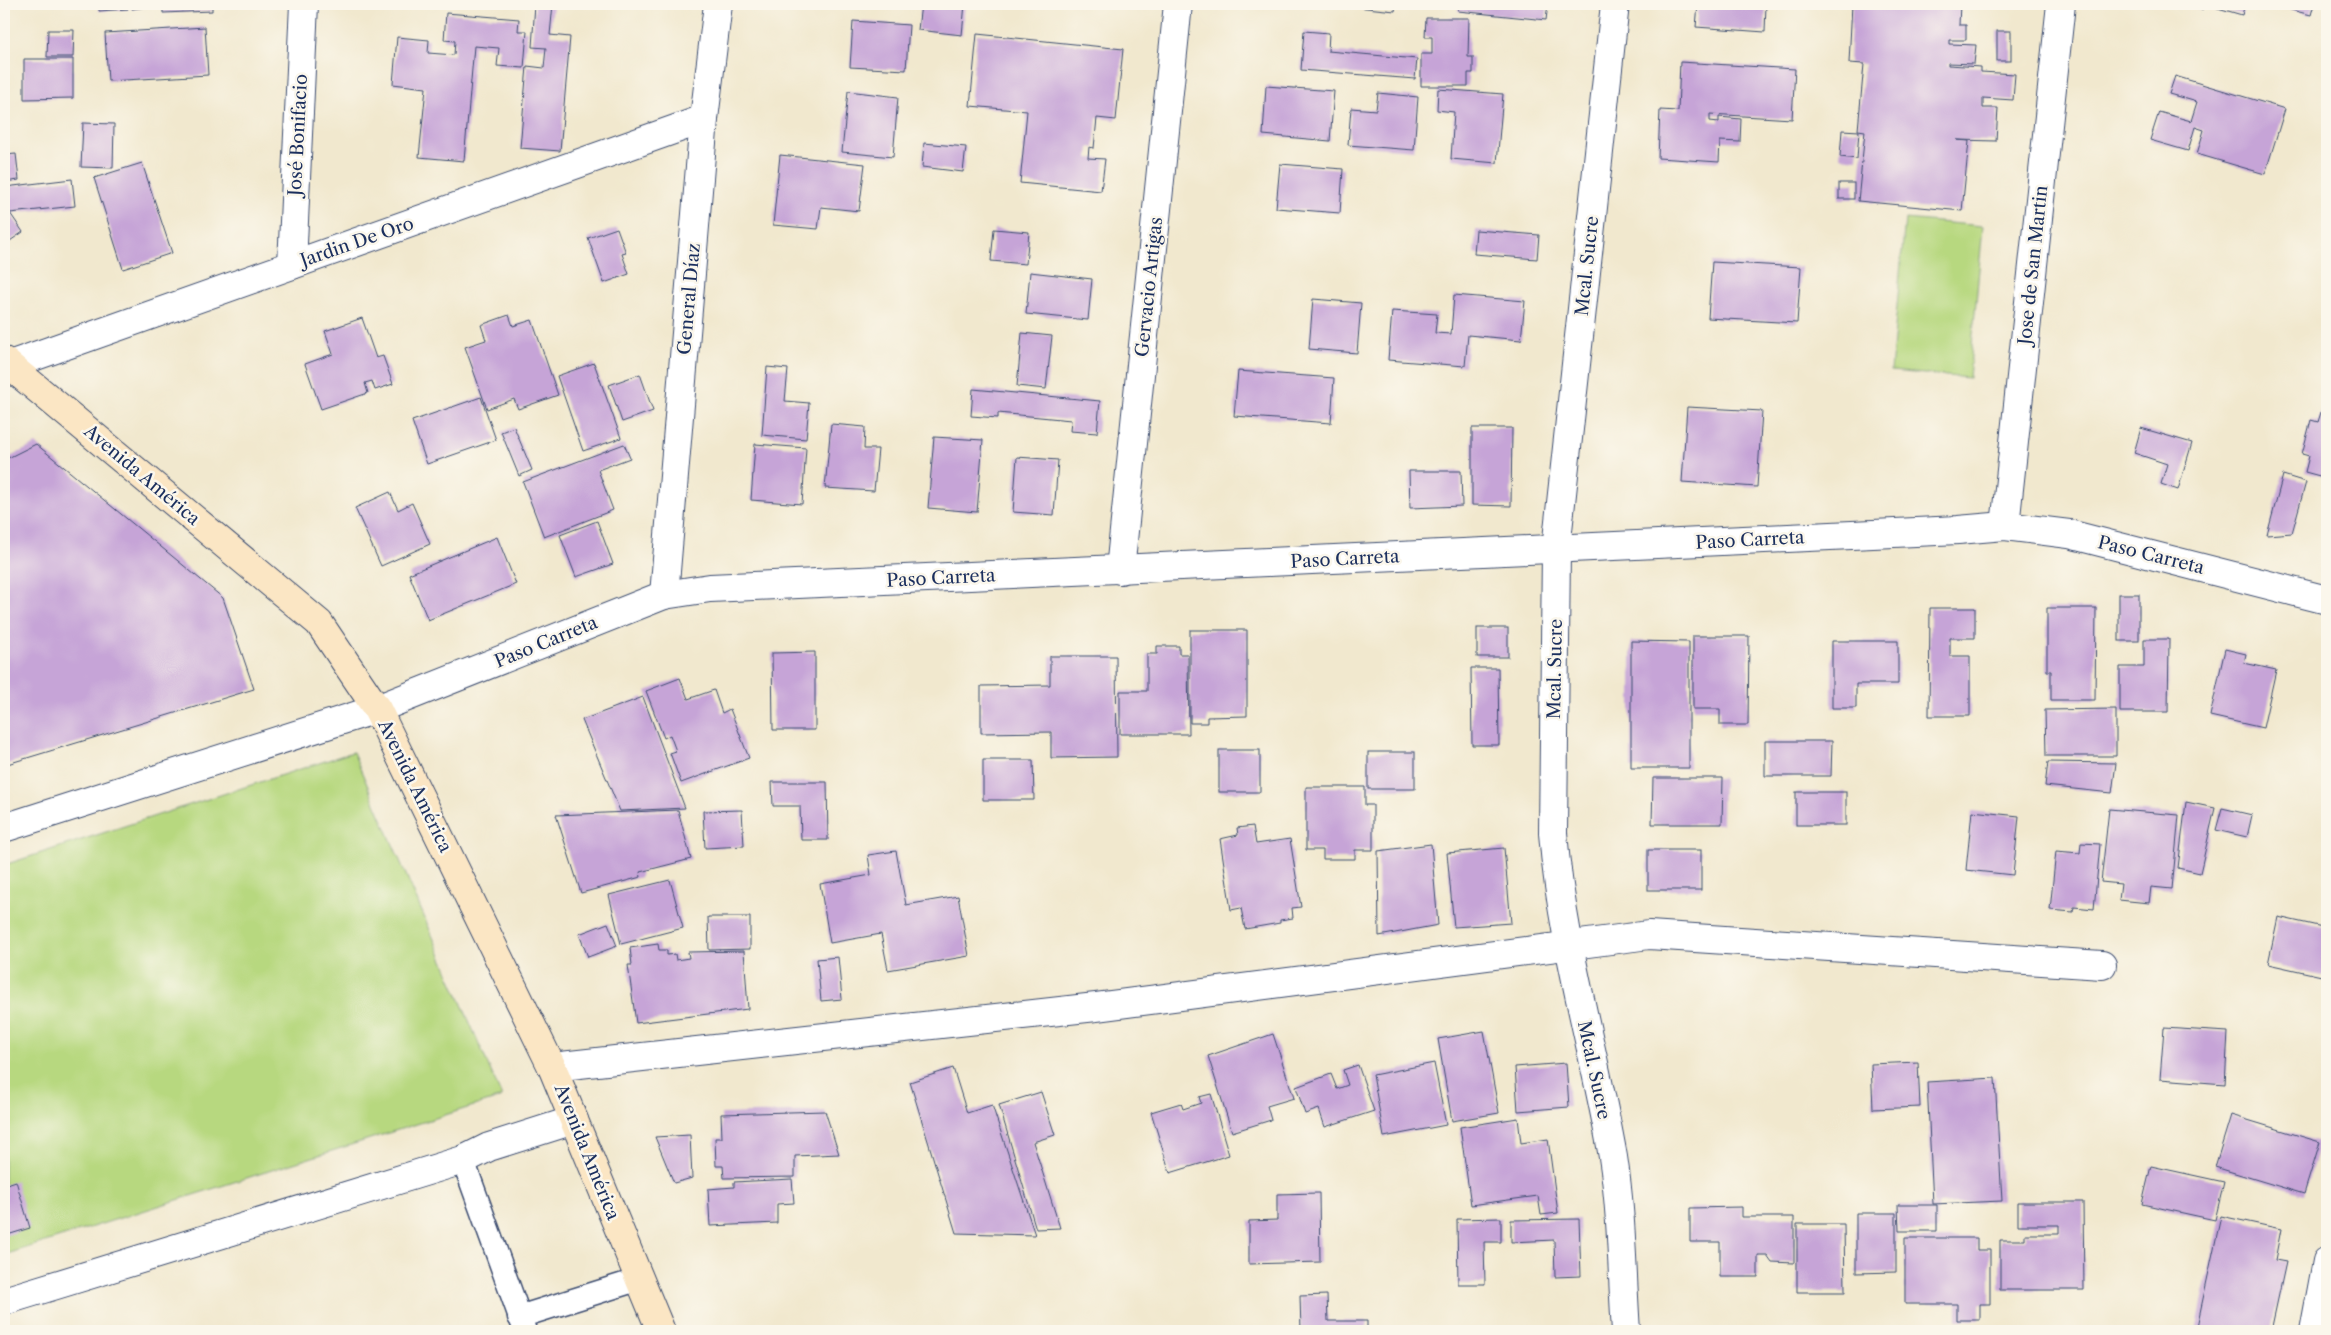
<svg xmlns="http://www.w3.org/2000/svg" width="2331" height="1335" font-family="'Libre Caslon Text',serif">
	<rect width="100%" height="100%" fill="#fbf7ec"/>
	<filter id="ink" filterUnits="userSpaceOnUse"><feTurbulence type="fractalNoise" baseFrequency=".02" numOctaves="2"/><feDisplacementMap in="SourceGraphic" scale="10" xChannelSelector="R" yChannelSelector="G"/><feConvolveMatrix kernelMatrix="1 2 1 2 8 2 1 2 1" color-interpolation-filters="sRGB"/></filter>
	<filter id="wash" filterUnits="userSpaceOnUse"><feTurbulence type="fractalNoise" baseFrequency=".0096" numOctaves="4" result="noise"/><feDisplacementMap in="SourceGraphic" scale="20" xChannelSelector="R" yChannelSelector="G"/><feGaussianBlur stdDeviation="1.12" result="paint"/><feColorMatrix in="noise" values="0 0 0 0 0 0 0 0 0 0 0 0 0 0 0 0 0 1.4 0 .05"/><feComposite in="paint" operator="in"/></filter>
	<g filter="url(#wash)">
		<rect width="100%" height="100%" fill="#f1e8ce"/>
		<g fill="#b7d87f" stroke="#69846e">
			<path d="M1905 219 1983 226 1969 378 1891 371Z"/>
			<path d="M353 752 502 1097 4 1255V865Z"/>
		</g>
		<g id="blocks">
			<g fill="#c6a4d7">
				<path d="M99 4H127L128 9 99 11Z"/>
				<path d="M131 4H153V6L132 9Z"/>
				<path d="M163 4H212V11L163 13Z"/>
				<path d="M535 4H553L550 35 570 37 560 151 520 148 527 66 544 68 546 48 532 47Z"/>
				<path d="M921 4H965L962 35 918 30Z"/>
				<path d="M1357 4H1396L1395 11 1357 7Z"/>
				<path d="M1459 4H1548L1546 20 1458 11Z"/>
				<path d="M1698 4H1766L1765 32 1696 27Z"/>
				<path d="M1852 4H1960L1959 25H1966V40H1949V44L1976 45 1974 64 1948 63V65L1981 67V72L2015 74 2013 100 1983 98V108H1998L1996 141 1957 140 1969 141 1962 211 1858 201 1865 131 1858 130 1864 64 1849 63Z"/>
				<path d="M2183 4H2204L2202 10Z"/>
				<path d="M2204 4H2245L2242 15Z"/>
				<path d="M2268 4H2314L2311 15Z"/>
				<path d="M446 13 519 19 518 31H527L524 68 497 66 499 48 474 46 464 161 419 157 426 88 393 84 397 37 429 40 428 53 454 55 455 41 444 40Z"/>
				<path d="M1426 18H1469L1468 57H1473V73H1468V86H1421V54H1432V37H1425Z"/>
				<path d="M853 21 909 25 906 70 850 67Z"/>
				<path d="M205 27 208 75 108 81 105 33Z"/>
				<path d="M48 30H74L73 57H47Z"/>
				<path d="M1304 31 1329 33 1328 51 1417 59 1415 79 1301 70Z"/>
				<rect x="1997" y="31" width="14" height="30"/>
				<path d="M977 34 1123 49 1116 120 1097 118 1094 148 1089 147 1088 158 1105 159 1101 191 1020 183 1027 111 970 106Z"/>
				<path d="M24 59H73V98L24 99Z"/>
				<path d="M1680 62 1795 69 1792 119 1710 114V121L1719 122V117L1741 119 1740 142 1720 141 1719 162 1658 158 1660 110 1678 111Z"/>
				<path d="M2175 76 2285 109 2265 174 2197 154 2204 130 2195 127 2188 151 2150 140 2159 112 2191 121 2197 102 2169 94Z"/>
				<path d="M1266 86 1334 91 1330 141 1263 135Z"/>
				<path d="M1438 89 1503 94 1497 163 1451 159 1454 112 1437 110Z"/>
				<path d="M848 91 898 97 893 157 842 152Z"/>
				<path d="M1378 93 1418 97 1414 150 1348 145 1351 108 1376 110Z"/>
				<path d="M83 123 114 124 113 168 81 167Z"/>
				<path d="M1842 130 1859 131 1857 159 1840 157Z"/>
				<path d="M924 143 966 147 963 172 922 167Z"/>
				<path d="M16 154 19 180 4 182V155Z"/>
				<path d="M780 155 865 164 859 211 821 207 818 229 773 225Z"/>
				<path d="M142 163 172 253 123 269 94 178Z"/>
				<path d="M1280 164 1343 169 1340 213 1276 208Z"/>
				<path d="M72 179 75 206 10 213 23 232 4 245V204L7 209 5 187Z"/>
				<rect x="1839" y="183" width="15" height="16"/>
				<path d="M617 228 626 253 622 254 629 274 604 283 588 238Z"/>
				<path d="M994 229 1029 232 1026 264 991 261Z"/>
				<path d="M1476 230 1539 235 1537 259 1474 254Z"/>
				<path d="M1712 262 1801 267 1797 323 1708 318Z"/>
				<path d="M1030 272 1092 279 1088 320 1026 314Z"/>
				<path d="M1454 295 1525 301 1521 340 1468 335 1465 366 1388 360 1392 311 1437 314 1435 333 1451 334Z"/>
				<path d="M1313 299 1361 303 1357 353 1309 349Z"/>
				<path d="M509 315 513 326 532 320 558 395 518 409 514 399 487 409 465 347 486 340 481 325Z"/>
				<path d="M362 318 376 358 383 356 393 384 375 390 372 381 365 383 368 393 321 409 305 364 333 354 325 331Z"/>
				<path d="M1022 333 1052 336 1046 389 1017 386Z"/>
				<path d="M594 363 621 438 583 451 557 376Z"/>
				<path d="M767 367 788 369 785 401 809 403 806 439 762 435Z"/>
				<path d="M1238 371 1334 378 1331 423 1234 416Z"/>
				<path d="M640 374 653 411 622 422 609 385Z"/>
				<path d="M973 389 1100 401 1097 433 1070 431 1071 420 998 413V418L971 416Z"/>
				<path d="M481 397 496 440 427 464 412 421Z"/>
				<path d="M1687 407 1762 411 1757 487 1682 482Z"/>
				<path d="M2322 409 2327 411V478L2305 472 2309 456 2302 454 2311 420 2318 422Z"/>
				<path d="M831 424 865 427 864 449H878L874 491 825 488Z"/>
				<path d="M514 427 532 470 519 476 501 432Z"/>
				<path d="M1472 428H1512L1511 506 1472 505Z"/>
				<path d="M2141 428 2192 443 2178 490 2161 484 2167 464 2134 453Z"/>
				<path d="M934 437 983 440 977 512 928 508Z"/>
				<path d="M36 444 223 598 254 689 4 765V460Z"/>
				<path d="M624 444 630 458 598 470 613 510 544 537 523 482Z"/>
				<path d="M755 444 806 448 802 504 751 500Z"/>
				<path d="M1017 457 1058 460 1054 515 1013 512Z"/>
				<path d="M1409 471H1461L1462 506 1410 508Z"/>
				<path d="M2283 475 2306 482 2292 533 2267 535Z"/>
				<path d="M390 492 398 510 412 503 430 544 381 566 355 508Z"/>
				<path d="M597 521 613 564 576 577 560 535Z"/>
				<path d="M497 537 516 584 428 620 409 574Z"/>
				<rect x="2119" y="594" width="20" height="47"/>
				<path d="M1930 608H1975V638H1950V656H1970V716H1929Z"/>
				<path d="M2047 608H2096L2095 700H2051V671H2047Z"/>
				<rect x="1477" y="628" width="31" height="29"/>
				<path d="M1190 630H1247V716L1207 717V723H1190Z"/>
				<path d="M1693 636H1749L1748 725H1720V709H1693Z"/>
				<path d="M2144 639H2169L2168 712H2120V667H2144Z"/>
				<path d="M1631 641 1689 642V768H1631Z"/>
				<path d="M1832 641H1898V684H1856V708H1832Z"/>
				<path d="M1157 646H1179V654H1188L1189 734H1120V691H1147V654H1157Z"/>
				<path d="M2225 649 2246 654 2244 663 2276 670 2263 728 2210 716Z"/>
				<path d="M815 652V730H773L772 653Z"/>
				<path d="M1050 656H1116L1117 757 1051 758V732L981 733V686L1050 685Z"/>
				<path d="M1471 668H1498L1499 745H1472Z"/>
				<path d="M680 678 688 699 714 690 722 713 730 709 749 758 681 783 670 753 676 751 670 735 664 738 646 691Z"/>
				<path d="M643 697 685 808 620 811 582 720Z"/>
				<path d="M2116 709V756H2046L2045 710Z"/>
				<path d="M1765 741H1832L1831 776H1765Z"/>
				<rect x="1219" y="750" width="41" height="42"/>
				<rect x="1368" y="752" width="47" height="37"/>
				<path d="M983 760H1033L1034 800H983Z"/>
				<path d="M2048 762 2116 763 2112 793 2045 786Z"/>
				<path d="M1653 778H1723L1722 824H1652Z"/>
				<path d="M772 782H827L828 840H801L800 806H773Z"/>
				<path d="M1306 787H1365V805H1373V850H1355V859H1323V850H1306Z"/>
				<rect x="1796" y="792" width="50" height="33"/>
				<path d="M2186 802 2215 808 2200 873 2178 868Z"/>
				<path d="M2222 808 2252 815 2247 837 2216 830Z"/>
				<path d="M2109 809 2179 815 2172 889 2151 887 2149 903 2119 900 2121 884 2101 882Z"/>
				<path d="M678 810 691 859 640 872 641 877 581 893 556 815Z"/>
				<path d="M742 810 744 846 705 848 703 811Z"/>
				<path d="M1972 811 2019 816 2013 875 1966 870Z"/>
				<path d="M1253 826 1256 844 1290 839 1301 907 1292 908 1293 918 1280 920V923L1245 929 1241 908 1231 910 1220 839 1238 835 1237 828Z"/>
				<path d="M2081 843 2100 844 2094 909 2074 907 2073 912 2050 910 2056 851 2080 853Z"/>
				<path d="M1431 844 1438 925 1379 936 1378 851Z"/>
				<path d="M1504 848 1511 923 1454 927 1447 853Z"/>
				<rect x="1648" y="850" width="53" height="40"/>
				<path d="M896 851 906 905 958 896 969 956 888 970 881 934 830 943 820 884 871 875 868 855Z"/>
				<path d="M670 880 683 928 621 944 609 895Z"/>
				<path d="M708 917H750V949L709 950Z"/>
				<path d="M2278 917 2327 928 2326 977 2268 964Z"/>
				<path d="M608 923 617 946 588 957 579 934Z"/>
				<path d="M658 944 659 950H667V955L675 954 676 960 689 958 688 952 744 951 748 1009 636 1023 628 965H632L630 948Z"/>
				<path d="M838 957 842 999 821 1001 817 959Z"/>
				<path d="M2164 1028 2228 1032 2225 1084 2160 1079Z"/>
				<path d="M1484 1031 1499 1113 1452 1121 1438 1039Z"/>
				<path d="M1273 1034 1294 1098 1267 1106 1271 1120 1232 1132 1208 1056Z"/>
				<path d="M1918 1062 1920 1107 1873 1109 1871 1064Z"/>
				<path d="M1434 1063 1446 1125 1384 1137 1373 1075Z"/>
				<path d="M1566 1063 1569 1107 1518 1111 1515 1067Z"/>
				<path d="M1358 1065 1374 1111 1325 1127 1319 1109 1305 1114 1296 1087 1331 1074 1337 1089 1348 1085 1343 1070Z"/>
				<path d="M953 1068 967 1113 992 1105 1035 1235 956 1233 910 1082Z"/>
				<path d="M1995 1078 2002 1201 1933 1204 1927 1082Z"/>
				<path d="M1041 1092 1055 1135 1033 1142 1060 1228 1036 1229 999 1105Z"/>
				<path d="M1211 1094 1229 1155 1170 1173 1151 1112 1181 1103 1183 1109 1201 1103 1199 1097Z"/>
				<path d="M825 1111 839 1154 795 1156V1177L724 1178 723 1166H716L715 1138H722L721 1114Z"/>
				<path d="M2231 1115 2320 1142 2304 1194 2215 1167Z"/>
				<path d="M1518 1118 1521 1143 1548 1139 1558 1213 1541 1215 1538 1196 1471 1205 1460 1127Z"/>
				<path d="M690 1135 692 1178 674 1183 655 1137Z"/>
				<path d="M2151 1166 2224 1182 2215 1220 2142 1204Z"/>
				<path d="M792 1179 794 1203 777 1204V1223L710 1226 708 1189 734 1187V1182Z"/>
				<path d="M16 1181 30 1228 4 1236V1185Z"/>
				<path d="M1319 1193 1320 1262 1249 1264V1221L1277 1220V1194Z"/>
				<path d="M2018 1202H2083L2084 1290H2000V1240H2025V1234H2059V1225H2018Z"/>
				<path d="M1898 1205H1937V1231H1899Z"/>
				<path d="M1742 1207V1217H1794V1263L1772 1262 1767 1255H1758V1277H1720V1242H1690V1208Z"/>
				<path d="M1856 1213H1896V1272L1856 1273Z"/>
				<path d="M2221 1216 2281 1229 2275 1260 2286 1262 2271 1331H2196Z"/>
				<path d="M1501 1218V1242H1484L1485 1284H1458L1457 1219Z"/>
				<path d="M1579 1219 1581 1276 1555 1277 1554 1240 1511 1242V1220Z"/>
				<path d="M1797 1224H1844L1845 1292H1797Z"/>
				<path d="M1905 1238H1977V1250H1990V1304H1980V1320H1957V1304H1905Z"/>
				<path d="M1327 1295 1328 1321H1367V1331H1301L1300 1296Z"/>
			</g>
		</g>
	</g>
	<g filter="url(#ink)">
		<use href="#blocks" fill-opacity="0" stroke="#3b4b6f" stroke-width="1"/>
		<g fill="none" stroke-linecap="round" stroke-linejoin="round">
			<defs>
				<g id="service">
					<path d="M463 1160 525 1331"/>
					<path d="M519 1317 640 1279"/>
				</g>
				<g id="minor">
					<path d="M1615 4 1556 549 1553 833C1562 943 1594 1049 1613 1157 1622 1214 1622 1274 1626 1331"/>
					<path d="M292 265 304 4"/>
					<path d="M10 365 704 119"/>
					<path d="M2005 526 2061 4"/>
					<path d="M1120 570 1178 4"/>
					<path d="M664 595 704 119 718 4"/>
					<path d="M4 828 377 709 664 595 710 588 1958 530 2005 526 2069 534 2327 600"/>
					<path d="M552 1067 1096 1007 1649 935 2102 965"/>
					<path d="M4 1301 463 1160 489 1147 574 1120"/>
					<path d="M2314 1331 2327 1261"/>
				</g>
				<path id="secondary" d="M4 361 319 623 377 709 552 1067 661 1331"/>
			</defs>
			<use href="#service" stroke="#3b4b6f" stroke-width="25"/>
			<use href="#minor" stroke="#3b4b6f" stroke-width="30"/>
			<use href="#secondary" stroke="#3b4b6f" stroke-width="30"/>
			<use href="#service" stroke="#fff" stroke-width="22"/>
			<use href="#minor" stroke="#fff" stroke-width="28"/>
			<use href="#secondary" stroke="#fbe6c4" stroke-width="28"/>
		</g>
	</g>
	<g text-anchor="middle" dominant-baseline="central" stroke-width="5" stroke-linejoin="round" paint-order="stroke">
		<g font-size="18" fill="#1b2f5e" stroke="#fbf7ec">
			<text transform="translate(298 135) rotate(-87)">José Bonifacio</text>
			<text transform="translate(357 242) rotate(-19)">Jardin De Oro</text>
			<text transform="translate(2033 265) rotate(-84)">Jose de San Martin</text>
			<text transform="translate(1587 266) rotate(-84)">Mcal. Sucre</text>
			<text transform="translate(1149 287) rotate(-84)">Gervacio Artigas</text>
			<text transform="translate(689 299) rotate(-85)">General Díaz</text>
			<text transform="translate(142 475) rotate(40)">Avenida América</text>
			<text transform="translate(1750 540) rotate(-3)">Paso Carreta</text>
			<text transform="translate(2151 555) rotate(14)">Paso Carreta</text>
			<text transform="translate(1345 559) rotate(-3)">Paso Carreta</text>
			<text transform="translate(941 578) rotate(-3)">Paso Carreta</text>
			<text transform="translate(546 642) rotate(-22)">Paso Carreta</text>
			<text transform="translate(1555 669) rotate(-89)">Mcal. Sucre</text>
			<text transform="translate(415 786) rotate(64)">Avenida América</text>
			<text transform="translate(1594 1070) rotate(78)">Mcal. Sucre</text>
			<text transform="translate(587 1152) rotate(68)">Avenida América</text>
		</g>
	</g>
	<rect width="2331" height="1335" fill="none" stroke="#fbf7ec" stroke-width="20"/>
</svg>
